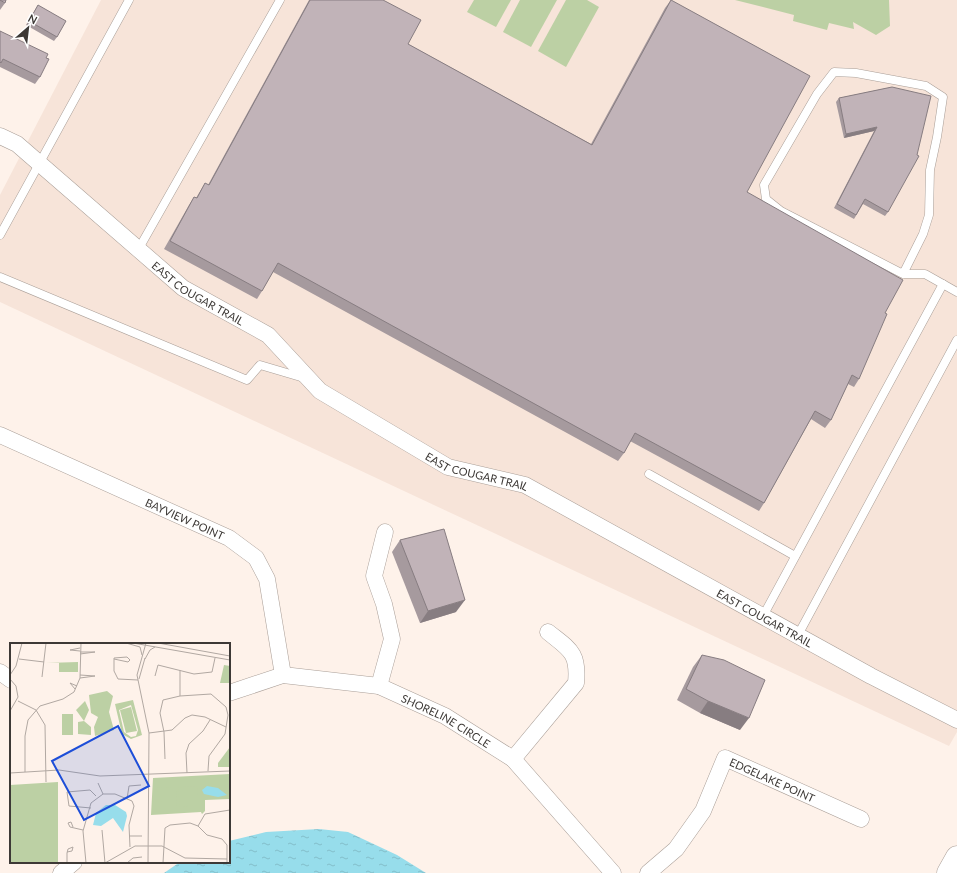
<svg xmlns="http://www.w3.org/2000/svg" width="957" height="873" font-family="Lato,sans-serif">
	<defs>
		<pattern id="water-ripples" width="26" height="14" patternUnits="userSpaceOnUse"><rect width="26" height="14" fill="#97ddeb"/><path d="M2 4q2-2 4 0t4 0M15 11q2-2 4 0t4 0" fill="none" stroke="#83beca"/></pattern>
	</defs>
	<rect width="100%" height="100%" fill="#fef2ea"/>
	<path fill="#f7e4d9" d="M101 0H957V732L949 746 0 302V195Z"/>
	<g fill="#bcd0a4">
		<path d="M474 0H511L496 27 467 12Z"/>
		<path d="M520 0H557L531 47 503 32Z"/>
		<path d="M566 0H587L599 7 566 67 538 51Z"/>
		<path d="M735 0H889L890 26 876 35 853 22 854 29 829 23 827 30 793 21 794 15Z"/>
	</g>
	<path fill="url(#water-ripples)" d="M319 829 348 832 397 855 426 873H164L180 862H229V841L266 832Z"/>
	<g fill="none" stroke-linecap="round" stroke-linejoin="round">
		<defs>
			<g id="lane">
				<path d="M0 235 129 0"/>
				<path d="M138 250 280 0"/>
				<path d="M903 274 923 234 929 215 930 170 937 137 943 97 926 86 856 73 834 72 817 94 764 185 766 199 781 211 903 274H925L957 292"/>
				<path d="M0 277 247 380 260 365 304 378"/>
				<path d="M649 474 795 556"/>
				<path d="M763 616 943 284"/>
				<path d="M798 635 957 340"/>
			</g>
			<g id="street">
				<path id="s1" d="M0 136 17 144 183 288 268 335 320 391 448 467 525 485 871 676 957 720"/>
				<path id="s2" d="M0 435 229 538 256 558 267 579 283 675"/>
				<path d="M0 672 11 680"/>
				<path d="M379 686 392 639 384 604 374 576 385 532"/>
				<path id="s3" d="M229 693 283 675 379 686 445 716 513 759 613 873"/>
				<path d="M513 759 576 683C579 652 569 649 548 632"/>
				<path d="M61 873 74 862"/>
				<path id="s4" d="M648 873 676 849 703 811 725 758 861 819"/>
			</g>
			<path id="secondary" d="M948 873 957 857"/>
		</defs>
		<use href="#lane" stroke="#aa9f98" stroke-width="9"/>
		<use href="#street" stroke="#aa9f98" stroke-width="17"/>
		<use href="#secondary" stroke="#aa9f98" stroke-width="23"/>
		<use href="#lane" stroke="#fff" stroke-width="8"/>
		<use href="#street" stroke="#fff" stroke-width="16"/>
		<use href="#secondary" stroke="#fff" stroke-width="22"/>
	</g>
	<g fill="#a69a9e">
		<path d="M0 0 5 3 0 10Z"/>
		<path d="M309 0H383L408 44 591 144 665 8 671 0 747 192 885 313 859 379 854 387 848 384 831 420 825 428 811 419 764 503 759 511 630 441 624 453 618 461 273 272 262 291 257 299 164 249 189 205 194 197 196 198 205 183 208 185Z"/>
		<path d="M38 5 57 37 54 41 26 25Z"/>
		<path d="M0 31 46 58 40 77 35 84 0 67Z"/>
		<path d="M892 87 888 212 885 216 863 204 854 219 834 208 874 131 844 138 836 102 839 98Z"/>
		<path d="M400 540 456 612 420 623 392 552Z"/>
		<path d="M702 655 740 730 700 713 677 700 693 667Z"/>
	</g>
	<g fill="#877d81">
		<path d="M877 127 874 131 844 138 846 134Z"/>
		<path d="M465 600 456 612 420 623 428 611Z"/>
		<path d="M708 701 749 718 740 730 700 713Z"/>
	</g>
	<g fill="#c1b3b8" stroke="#877d81">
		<path d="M0 0H6L5 3Z"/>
		<path d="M310 0H383L421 20 408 44 592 145 671 0 810 76 747 192 903 280 885 313 887 314 859 379 852 375 831 420 815 411 764 503 635 433 624 453 278 263 262 291 170 241 194 197 197 198 205 183 209 185Z"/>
		<path d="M38 5 66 21 57 37 29 21Z"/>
		<path d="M0 31 48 54 46 58 49 59 40 77 3 59 1 63 0 62Z"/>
		<path d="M892 87 931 96 917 155 919 156 888 212 865 199 856 215 837 204 877 127 846 134 839 98Z"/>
		<path d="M444 529 465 600 428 611 400 540Z"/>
		<path d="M702 655 724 660 765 680 749 718 708 701 686 689Z"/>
	</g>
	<g text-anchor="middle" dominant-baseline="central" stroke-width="4" stroke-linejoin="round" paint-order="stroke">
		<g font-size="11" fill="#3d3936" stroke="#fff">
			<text stroke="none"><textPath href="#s1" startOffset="254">EAST COUGAR TRAIL</textPath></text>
			<text stroke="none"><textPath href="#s1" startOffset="590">EAST COUGAR TRAIL</textPath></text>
			<text stroke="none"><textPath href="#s2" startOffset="203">BAYVIEW POINT</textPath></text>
			<text stroke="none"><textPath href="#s1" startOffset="914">EAST COUGAR TRAIL</textPath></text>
			<text stroke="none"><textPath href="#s3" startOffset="229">SHORELINE CIRCLE</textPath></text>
			<text stroke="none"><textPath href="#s4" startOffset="193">EDGELAKE POINT</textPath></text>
		</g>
	</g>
	<g transform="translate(10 643)">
		<rect width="220" height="220" fill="#fef2ea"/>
		<path d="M68 19V29H49V20H36ZM214 22 220 23V40H210ZM220 104V124H208V120ZM220 131V156L195 157V168L192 171 191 169 141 172 143 135ZM48 139V220H0V142Z" fill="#bcd0a4"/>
		<path d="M97 48 103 53 99 69 104 87 85 93 84 84 88 74 81 70 79 52ZM123 57 132 92 121 96 112 91 105 61ZM121 62 128 87 126 93 121 94 114 89 109 67ZM75 58 79 67 74 78 81 84V92L68 91V79L74 78 66 67ZM121 64 127 88 116 90 110 67ZM52 71H63V92H52ZM175 143 187 144 188 153 181 162 170 165 168 145ZM164 144 166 146 167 165H162L152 160 146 145Z" fill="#bcd0a4" fill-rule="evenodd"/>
		<path d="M197 143 208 145 217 152 208 154 194 151 192 147ZM96 162H105L116 169 117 173 113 189 103 175 91 183 83 182 86 170Z" fill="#97ddeb"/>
		<path fill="none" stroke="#b1a8a2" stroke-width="1" d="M116 0 130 4 132 12M123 0 220 17M136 0 127 32 139 90 138 220M148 0 220 13M70 5 60 7 70 8M70 9H85L70 11M9 16 34 19M104 16 118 19 120 17 117 14 104 15V28L108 36 128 37M135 16 140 7 145 4M0 32 6 23 12 0M70 32 85 33 70 35M145 33 148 22 184 31 202 29 205 15M32 34 36 0M0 36 6 43 8 54 0 68M129 36 135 15M65 46 60 40 67 43M170 53V27M8 58 26 67 35 82 36 139M139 90 162 87 175 75 182 72 195 74 216 84M155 116 154 89 150 70 153 57 170 53 201 51 216 64 218 72 215 91 199 113 198 128M15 129V93L18 77 30 63 53 56 64 49 70 35 71 0M0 130 49 127 90 133 220 128M177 130 176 110 179 101 193 88 200 77M88 140 93 151M117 156 119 143 131 142M81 165 59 163 57 149 80 147 86 153M188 183 195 171 220 167M63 184 61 179 58 180 60 184 73 187M92 187 95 220 125 203H152L175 215 217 216M119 193H132M57 220V210L58 206 63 204 62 208 57 209M76 220 73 188 81 160 93 151H105L122 158 124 163 119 182 120 204M117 220 123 215 132 214M153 220 155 185 160 182 180 180 188 183 197 192 212 196 217 202V220"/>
		<path fill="#1d4ed8" fill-opacity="0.15" stroke="#1d4ed8" stroke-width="2" d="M108 83 139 143 74 177 42 118Z"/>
		<rect width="220" height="220" fill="none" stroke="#3d3936" stroke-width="2"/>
	</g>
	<g transform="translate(28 28) rotate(28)" stroke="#ffffff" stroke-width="3" paint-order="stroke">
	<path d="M0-3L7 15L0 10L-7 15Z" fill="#3d3936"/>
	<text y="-6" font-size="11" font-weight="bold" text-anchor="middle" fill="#3d3936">N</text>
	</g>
</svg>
